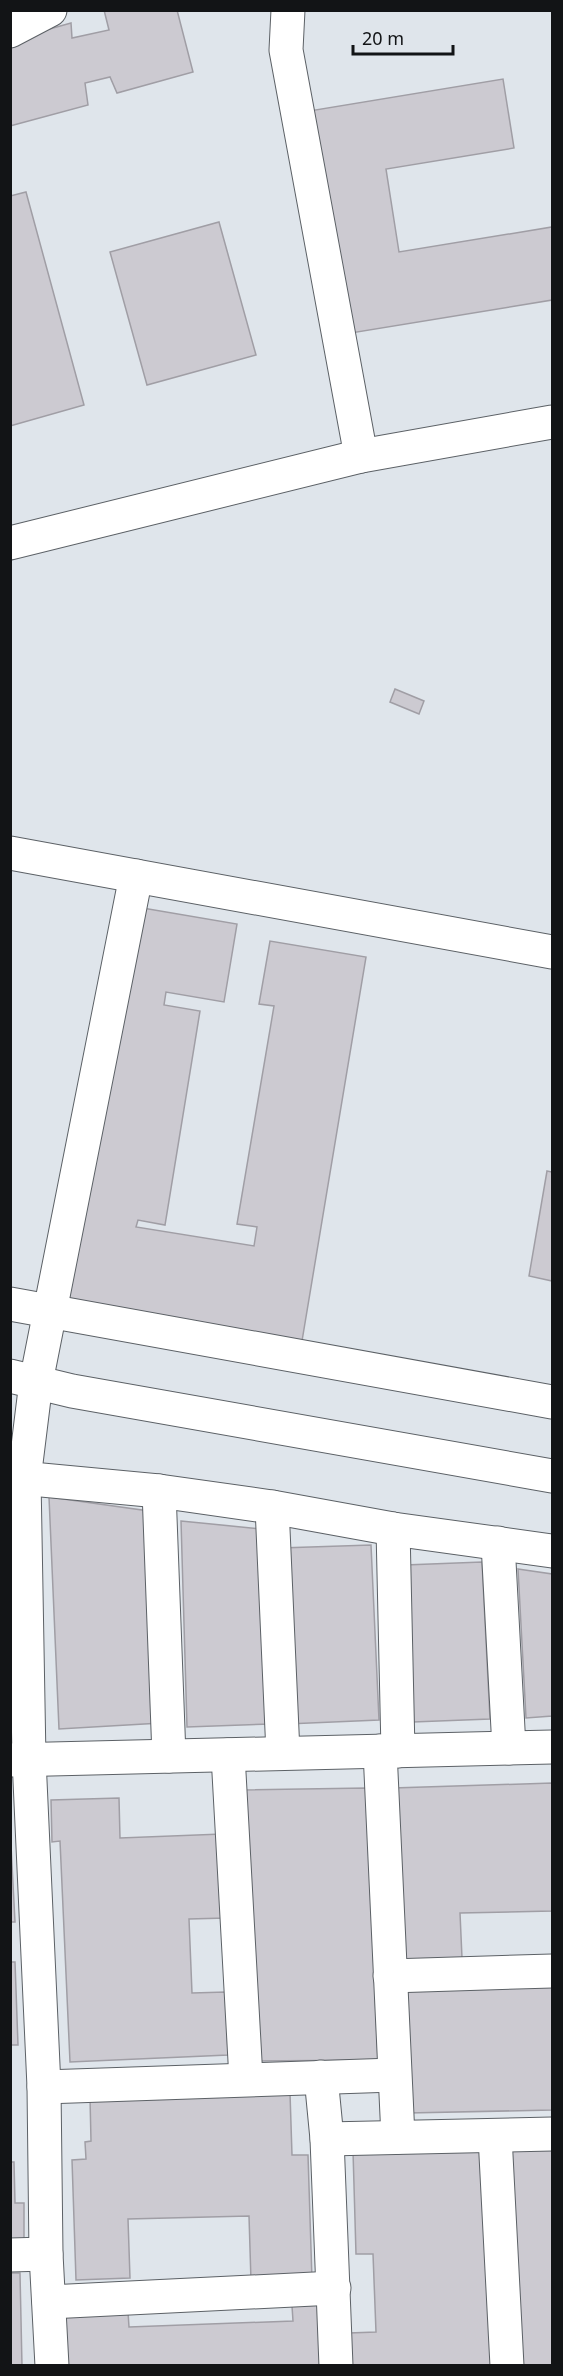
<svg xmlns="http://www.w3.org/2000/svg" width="563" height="2376" font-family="'Noto Sans',sans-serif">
	<rect width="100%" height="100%" fill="#dfe5eb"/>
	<g fill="#cccad1" stroke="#a09ea5" stroke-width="1.5">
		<path d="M104 10H177L193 72 117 93 110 77 85 83 88 105 10 126V40L71 23 72 38 109 30Z"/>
		<path d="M503 79 514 148 386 169 399 252 552 227V300L345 334 309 111Z"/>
		<path d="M26 192 84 405 10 426V196Z"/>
		<path d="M219 222 256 355 147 385 110 252Z"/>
		<path d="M395 689 424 701 419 714 390 702Z"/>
		<path d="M125 905 237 924 224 1002 166 992 164 1005 200 1011 165 1225 138 1220 136 1227 254 1246 257 1227 237 1224 274 1006 259 1004 270 941 366 957 302 1341 58 1300Z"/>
		<path d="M547 1171 552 1172V1281L529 1276Z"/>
		<path d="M49 1497 149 1511 161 1723 59 1729Z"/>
		<path d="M181 1521 262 1529 271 1724 187 1727Z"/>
		<path d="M371 1545 379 1720 287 1724 280 1548Z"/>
		<path d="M482 1562 490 1719 413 1722 405 1565Z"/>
		<path d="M518 1569 552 1574V1716L526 1718Z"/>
		<path d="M552 1783V1911L460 1913 462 1958 399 1960 393 1788Z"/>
		<path d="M366 1788 378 2060 253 2061 240 1790Z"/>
		<path d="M119 1798 120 1838 222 1834 226 1918 189 1919 192 1993 226 1992 228 2055 70 2062 60 1841 52 1842 51 1800Z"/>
		<path d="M10 1826 15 1922H10Z"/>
		<path d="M10 1962H15L18 2045H10Z"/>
		<path d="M552 1986V2110L408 2113 406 1989Z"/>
		<path d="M290 2093 292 2155H308L312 2280 251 2281 249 2216 128 2219 130 2278 76 2280 72 2160 86 2159 85 2142 91 2141 90 2098Z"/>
		<path d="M486 2146 494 2366H350L349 2333 376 2332 373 2254H356L353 2151Z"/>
		<path d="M552 2147V2366H517L506 2149Z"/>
		<path d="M10 2162H14L15 2203H24V2243H10Z"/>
		<path d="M10 2273H20L22 2366H10Z"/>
		<path d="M324 2305 325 2366H67L64 2314 128 2312 129 2327 293 2321 292 2306Z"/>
	</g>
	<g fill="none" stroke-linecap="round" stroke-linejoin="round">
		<defs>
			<g id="minor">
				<path d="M288 10 286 50 361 456"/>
				<path d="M10 31 50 10"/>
				<path d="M10 543 361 456 552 422"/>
				<path d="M10 853 552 952"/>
				<path d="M10 1304 552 1402"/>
				<path d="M10 1477 159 1491 272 1507 393 1529 552 1551"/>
				<path d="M159 1491 169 1756"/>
				<path d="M272 1507 283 1753"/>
				<path d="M393 1529 398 1751"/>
				<path d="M498 1543 509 1748"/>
				<path d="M380 1751 398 2137"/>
				<path d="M228 1755 246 2079"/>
				<path d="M10 1760 552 1747"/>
				<path d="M390 1976 552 1971"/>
				<path d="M321 2077 327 2139 336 2366"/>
				<path d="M44 2087 394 2075"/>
				<path d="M495 2136 507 2366"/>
				<path d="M327 2139 552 2134"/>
				<path d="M10 2255 46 2254"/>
				<path d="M49 2302 334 2288"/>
				<path d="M52 2366 46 2254 44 2087 29 1759 24 1479 36 1382 136 876"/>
			</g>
			<path id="primary" d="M10 1376 72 1391 552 1476"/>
		</defs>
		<use href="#minor" stroke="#5c6166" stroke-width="35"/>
		<use href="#primary" stroke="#5c6166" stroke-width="35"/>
		<use href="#minor" stroke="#fff" stroke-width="33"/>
		<use href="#primary" stroke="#fff" stroke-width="33"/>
	</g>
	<rect width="563" height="2376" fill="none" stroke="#121416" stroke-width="24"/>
	<path d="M353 45v9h100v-9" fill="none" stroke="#121416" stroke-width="3"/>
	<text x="362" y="45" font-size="18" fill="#121416" stroke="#dfe5eb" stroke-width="4.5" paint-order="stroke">20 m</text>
</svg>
